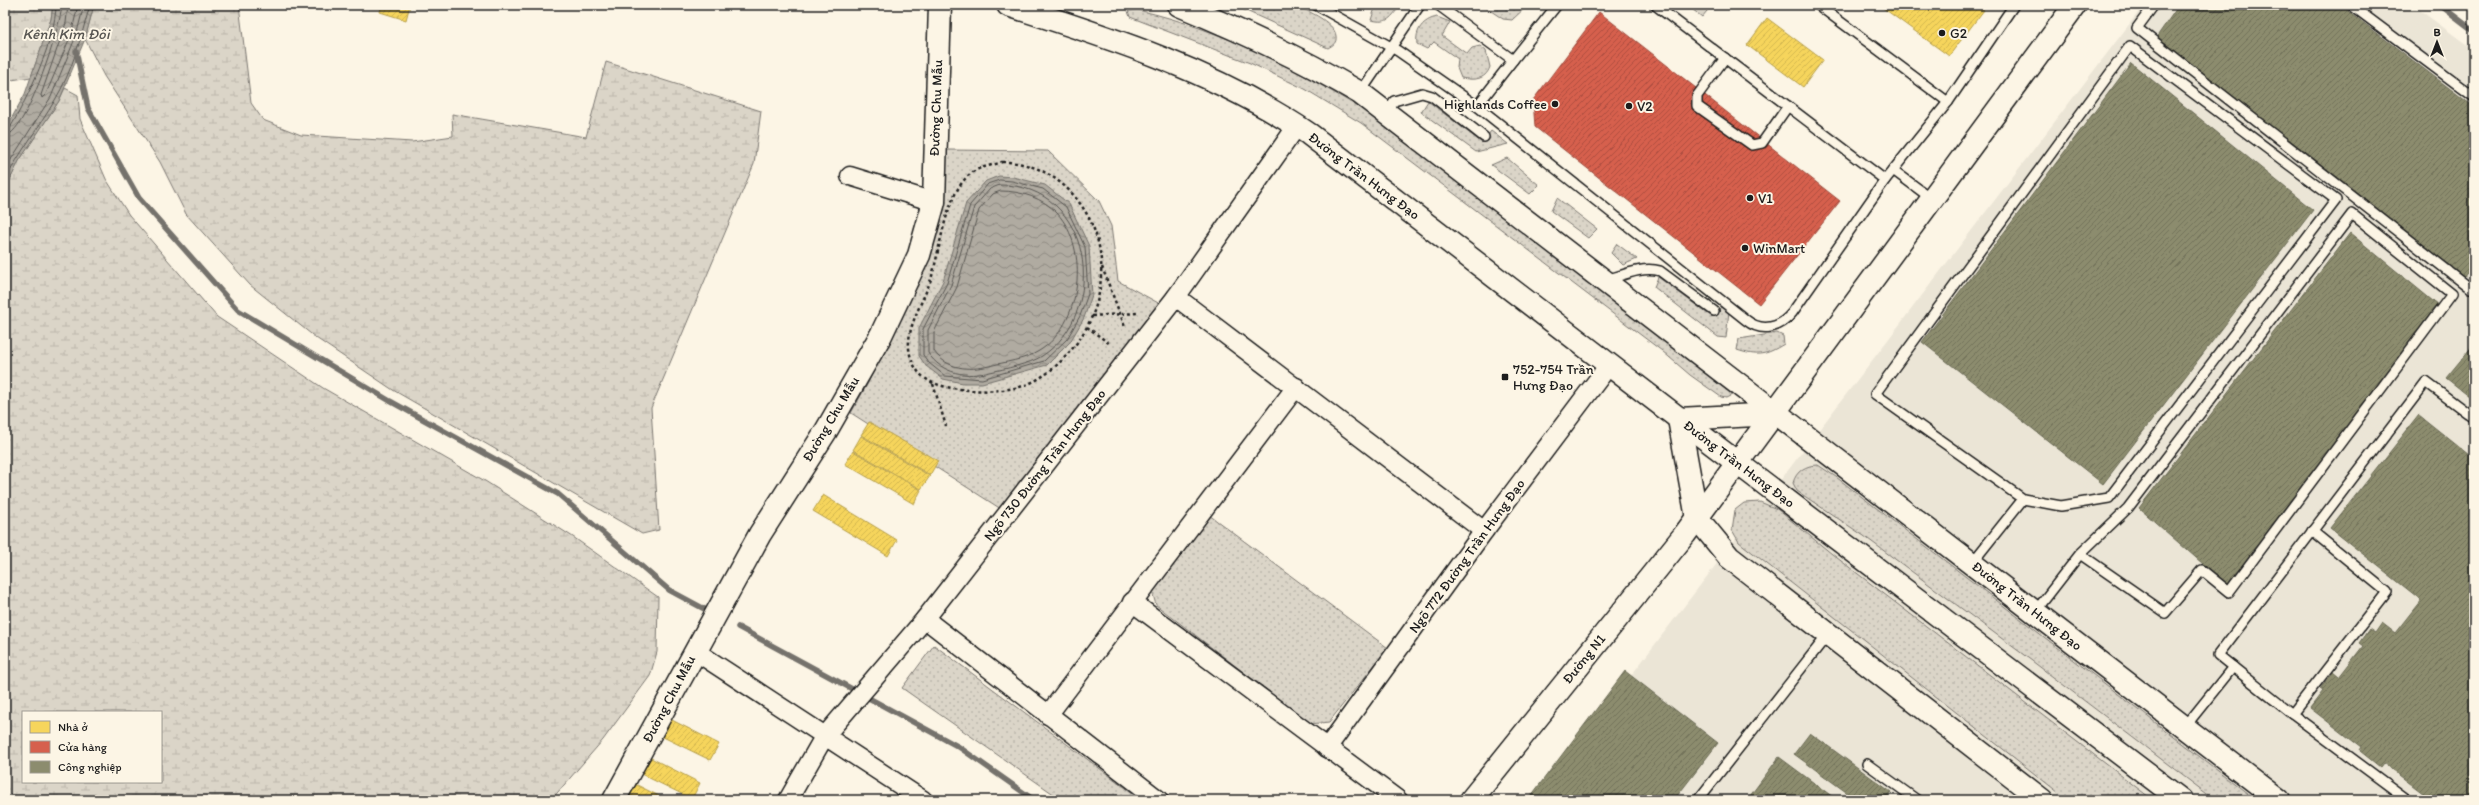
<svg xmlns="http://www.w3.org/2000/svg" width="2479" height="805" font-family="Itim,sans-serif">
	<defs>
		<pattern id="grass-dots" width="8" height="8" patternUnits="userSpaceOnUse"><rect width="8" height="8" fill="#dbd5c8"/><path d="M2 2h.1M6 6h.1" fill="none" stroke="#bbb6ab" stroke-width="1.8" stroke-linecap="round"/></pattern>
		<pattern id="wetland-marsh" width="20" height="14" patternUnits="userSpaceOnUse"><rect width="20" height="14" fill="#dbd5c8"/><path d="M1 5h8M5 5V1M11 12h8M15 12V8" fill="none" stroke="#bbb6ab"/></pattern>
		<pattern id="water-waves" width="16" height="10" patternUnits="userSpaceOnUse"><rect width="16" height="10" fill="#b0aba1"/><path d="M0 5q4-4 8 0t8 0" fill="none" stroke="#8e8a82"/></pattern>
		<pattern id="homes-hatch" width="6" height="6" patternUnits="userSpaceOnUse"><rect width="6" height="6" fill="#f6d55c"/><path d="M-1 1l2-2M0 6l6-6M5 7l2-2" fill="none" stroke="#d2b64f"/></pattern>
		<pattern id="shops-hatch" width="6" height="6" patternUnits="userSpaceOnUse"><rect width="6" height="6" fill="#d6604d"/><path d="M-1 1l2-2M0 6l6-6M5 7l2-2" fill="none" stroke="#ad4e3f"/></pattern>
		<pattern id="industry-hatch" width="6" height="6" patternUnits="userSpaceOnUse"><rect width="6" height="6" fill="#8c8c6e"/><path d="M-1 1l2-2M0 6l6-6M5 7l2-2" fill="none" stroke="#72725a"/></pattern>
	</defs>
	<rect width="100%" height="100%" fill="#fcf5e5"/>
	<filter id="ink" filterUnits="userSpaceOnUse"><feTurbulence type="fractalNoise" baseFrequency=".025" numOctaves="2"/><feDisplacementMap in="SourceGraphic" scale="8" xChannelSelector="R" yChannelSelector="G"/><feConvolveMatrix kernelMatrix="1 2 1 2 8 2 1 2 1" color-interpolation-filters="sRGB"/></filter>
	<g filter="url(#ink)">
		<path fill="#ebe5d6" d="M2144 5H2413L2474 50V800H1536Z"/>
		<g fill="url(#grass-dots)" stroke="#7c7872">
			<path d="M1233 5C1251 5 1271 3 1289 5 1303 7 1335 22 1336 36 1337 43 1333 45 1328 48Z"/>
			<path d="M1376 5H1401C1390 18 1389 24 1371 20Z"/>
			<path d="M1482 5H1528L1512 20 1503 19Z"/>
			<path d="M1138 10C1227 30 1307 75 1383 122L1733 389 1732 395 1726 398 1721 397 1690 375 1662 351 1361 123 1305 89 1250 63 1130 17 1128 11Z"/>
			<path d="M1437 17 1450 22 1442 36 1467 54 1472 48 1480 46 1486 51 1490 67C1485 81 1473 80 1461 78L1457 68 1458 59 1434 42 1427 49 1417 44C1415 30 1423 20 1437 17Z"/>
			<path d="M1428 101 1482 143 1491 131 1508 144 1476 152 1421 112Z"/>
			<path d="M947 150 1048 151 1099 201 1111 226 1118 281 1162 305 1001 509 851 413 868 383 886 343 944 199Z"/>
			<path d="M1507 158 1539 185 1530 194 1491 165Z"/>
			<path d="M1557 198 1597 229 1588 238 1551 211Z"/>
			<path d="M1617 244 1637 259 1623 265 1611 253Z"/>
			<path d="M1658 277 1712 317 1721 307 1729 311 1726 338 1718 337 1654 287Z"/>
			<path d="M1777 333 1783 336 1784 344C1766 355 1758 357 1737 350L1739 339Z"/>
			<path d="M1818 465 1836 477 2256 800H2215L2032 661 1864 536 1797 491 1793 483C1796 471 1806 465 1818 465Z"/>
			<path d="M1760 502 1777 509 1832 554 2153 800H2068L1739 542 1732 530 1735 510 1744 503Z"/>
			<path d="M1209 515 1388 648 1329 722 1311 724 1156 605 1152 591Z"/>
			<path d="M934 645 1142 800H1062L902 688Z"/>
		</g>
		<g fill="url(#wetland-marsh)" stroke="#7c7872" fill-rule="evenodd">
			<path d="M5 5H53L51 19 31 77 5 81Z"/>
			<path d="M94 5H239L251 103 263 120 301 135 412 142 453 136 452 114 586 137 606 62 761 111 754 164 651 408 659 530 642 534 393 390 316 338 250 285 186 214 160 162 104 76 85 39Z"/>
			<path d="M65 88 78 95 80 119 106 179 129 215 217 317 323 388 485 481 573 537 658 597 657 652 650 676 603 740 551 800H5V190L19 161 59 101ZM23 712H161V782H23Z"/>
		</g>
		<path fill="#dbd5c8" stroke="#7c7872" d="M1687 5H1712L1702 17Z"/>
		<g fill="url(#water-waves)" stroke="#75726c">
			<path d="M53 5H94L85 39 59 101 19 161 5 190V130L25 94 51 19Z"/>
			<path d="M999 176 1013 177 1045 185 1069 204 1089 246 1092 295 1084 318 1070 342 1047 365 982 383H963L943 379 926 366 919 356V328L943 281 966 203 986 181Z"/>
		</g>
		<g fill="url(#homes-hatch)" stroke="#b59e49">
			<path d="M382 5H410L406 20 380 12Z"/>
			<path d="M1879 5H1976L1984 10 1949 56Z"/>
			<path d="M1767 18 1823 60 1803 87 1747 45Z"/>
			<path d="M1599 53 1688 120 1659 158 1570 91Z"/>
			<path d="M1719 144 1810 213 1781 252 1690 183Z"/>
			<path d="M869 422 938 461 930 475 861 435Z"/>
			<path d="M861 436 930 476 921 489 853 450Z"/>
			<path d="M853 451 921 490 914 504 845 464Z"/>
			<path d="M823 495 897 540 888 556 813 511Z"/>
			<path d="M666 717 719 744 710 760 657 734Z"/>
			<path d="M647 756 700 783 692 799 639 773Z"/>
			<path d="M629 781 667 800H625Z"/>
		</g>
		<path fill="url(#shops-hatch)" stroke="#9e4c3e" d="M1599 12 1840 201 1759 304 1535 127 1533 100Z"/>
		<g fill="url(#industry-hatch)" stroke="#6a6a55">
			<path d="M2179 5H2340L2474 107V264L2463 278 2153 42Z"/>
			<path d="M2131 63 2313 210 2103 484 1922 342Z"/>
			<path d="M2350 233 2439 306 2227 585 2139 508Z"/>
			<path d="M2474 344V400L2446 378Z"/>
			<path d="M2419 415 2474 459V800H2432L2383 763 2380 767 2360 751 2362 748 2310 708 2323 691 2320 689 2333 672 2339 677 2363 646 2359 643 2369 629 2375 633 2382 623 2395 633 2421 600 2330 528Z"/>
			<path d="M1625 671 1718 743 1674 800H1528Z"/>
			<path d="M1810 733 1891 792 1885 800H1857L1794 754Z"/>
			<path d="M1779 757 1837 800H1747Z"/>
		</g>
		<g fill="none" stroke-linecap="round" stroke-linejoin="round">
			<g stroke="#575551" stroke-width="1">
				<path d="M68 5 66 23 41 95 42 98 46 94 71 35 78 5"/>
				<path d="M5 131 10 128C27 99 56 39 56 5"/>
				<path d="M5 136C26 135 61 26 62 5"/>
				<path d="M5 169 51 97 76 36 84 5"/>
				<path d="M1000 180 1012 181 1043 189 1066 207 1085 247 1088 294 1080 316 1067 339 1044 361 982 379 945 376 929 363 923 355V329L947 283 970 205 988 184Z"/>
				<path d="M5 181C19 152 39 128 55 100 72 72 81 37 90 5"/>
				<path d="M1000 185C1093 184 1110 312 1042 356 1030 364 1004 369 990 372 967 378 942 374 928 353V330L951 285 974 207 990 189Z"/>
				<path d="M1001 191C1021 191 1043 198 1057 213 1090 249 1082 325 1039 351 1025 360 1004 362 989 366 969 371 946 369 934 351V332L957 287 979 210 993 194Z"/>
			</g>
			<g stroke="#75726c" stroke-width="5.5">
				<path d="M2440 5 2474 31"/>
				<path d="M76 51 88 108 139 198 238 310 390 401 558 494 669 590 710 612"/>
				<path d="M738 627 959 747 1034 800"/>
			</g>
			<defs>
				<g id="lane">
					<path d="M1316 5 1398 51 1477 106 1513 60 1438 5"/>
					<path d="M1655 5 1885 180"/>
					<path d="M1818 5 1948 102"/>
					<path d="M2154 5 2137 28 2470 288 2474 284"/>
					<path d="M2351 5 2474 97"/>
					<path d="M1725 58 1697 96V106L1752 145 1762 143 1788 106"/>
					<path d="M1513 60 1557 5"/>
					<path d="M1360 93 1420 5"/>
					<path d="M1477 106 1746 320C1762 333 1780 328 1792 313L1885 180 1948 102 2014 5"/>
					<path d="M1387 113 1394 101 1422 93 1432 96 1484 137"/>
					<path d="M1893 170 1932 199"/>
					<path d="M1606 280C1623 275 1643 266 1660 271L1714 311"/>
					<path d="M1972 563 2023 499 2061 506 2109 498 2336 200 2130 46 1875 394 2023 499"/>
					<path d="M2035 612 2080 554 2128 508 2352 214 2452 294 2229 592 2202 570 2165 613 2080 554"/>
					<path d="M2233 667 2292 714 2387 592 2312 531"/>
					<path d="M2292 714 2408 800"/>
					<path d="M2184 728 2233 667 2218 655 2426 382 2474 418"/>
					<path d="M1867 764 1917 800"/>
					<path d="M1698 800 1829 633"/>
				</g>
				<g id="street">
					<path d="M850 176 934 202"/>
					<path d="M1176 297 1484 531"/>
					<path d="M1132 602 1398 800"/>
					<path d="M925 619 1159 800"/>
					<path d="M695 651 923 800"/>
					<path d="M1048 715 1296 387"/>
					<path d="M1327 748 1484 531 1609 365"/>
					<path d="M788 800 824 737 925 619 1176 297 1297 126"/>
				</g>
				<g id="secondary">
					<path d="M1179 5C1242 31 1301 58 1360 93L2279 800"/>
					<path d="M1679 419 1697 518 1729 557 2042 800"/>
					<path d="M614 800 760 534 826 431 881 335 919 255 934 202 940 5"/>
					<path d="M1471 800 1685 534 2075 5"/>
				</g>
				<g id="highway">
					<path d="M1008 5C1112 38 1217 72 1309 134L1694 430 2181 800"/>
					<path d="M1679 419 1775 414"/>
				</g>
			</defs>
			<use href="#lane" stroke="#1c1c1c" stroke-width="12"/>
			<use href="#street" stroke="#1c1c1c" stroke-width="21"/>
			<use href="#secondary" stroke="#1c1c1c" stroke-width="25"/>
			<use href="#highway" stroke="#1c1c1c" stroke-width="25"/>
			<g stroke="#1c1c1c" stroke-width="2.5" stroke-dasharray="3 3" stroke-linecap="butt">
				<path d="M1002 162C1061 161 1105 219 1101 275 1100 306 1087 333 1066 356 1052 371 1035 384 1015 388 995 392 972 391 952 388 939 386 924 381 917 370 896 340 921 309 931 279 941 249 945 187 976 170 984 166 994 165 1002 162Z"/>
				<path d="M1102 267 1125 327"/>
				<path d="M1092 316 1137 313"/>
				<path d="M1087 327 1110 344"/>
				<path d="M933 384 946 426"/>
			</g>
			<use href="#lane" stroke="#fcf5e5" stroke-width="9"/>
			<use href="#street" stroke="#fcf5e5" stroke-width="18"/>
			<use href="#secondary" stroke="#fcf5e5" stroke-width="22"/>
			<use href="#highway" stroke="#fcf5e5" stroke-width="22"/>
		</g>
	</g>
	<g fill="#1c1c1c" stroke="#fcf5e5" stroke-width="1.5">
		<circle cx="1942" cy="33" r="4"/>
		<circle cx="1555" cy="104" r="4"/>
		<circle cx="1629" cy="106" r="4"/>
		<circle cx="1750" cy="198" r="4"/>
		<circle cx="1745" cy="248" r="4"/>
		<rect x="1501" y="373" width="8" height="8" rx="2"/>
	</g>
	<g text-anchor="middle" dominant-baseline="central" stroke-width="4" stroke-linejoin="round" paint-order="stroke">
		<g font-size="14" fill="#1c1c1c" stroke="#fcf5e5" text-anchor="start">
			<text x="1950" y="33">G2</text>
			<text x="1547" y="104" text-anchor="end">Highlands Coffee</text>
			<text x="1637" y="106">V2</text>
			<text x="1758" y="198">V1</text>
			<text x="1753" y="248">WinMart</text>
			<text x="1513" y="369">752-754 Trần<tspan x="1513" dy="16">Hưng Đạo</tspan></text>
		</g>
		<g font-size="14" fill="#1c1c1c" stroke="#fcf5e5">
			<text transform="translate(936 108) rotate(-88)">Đường Chu Mẫu</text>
			<text transform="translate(1364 176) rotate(37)">Đường Trần Hưng Đạo</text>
			<text transform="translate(831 419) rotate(-59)">Đường Chu Mẫu</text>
			<text transform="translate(1739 464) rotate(37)">Đường Trần Hưng Đạo</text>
			<text transform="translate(1045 465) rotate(-52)">Ngõ 730 Đường Trần Hưng Đạo</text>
			<text transform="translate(1467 556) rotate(-54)">Ngõ 772 Đường Trần Hưng Đạo</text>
			<text transform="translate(2027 606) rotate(38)">Đường Trần Hưng Đạo</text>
			<text transform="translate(1584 659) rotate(-51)">Đường N1</text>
			<text transform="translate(669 699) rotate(-62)">Đường Chu Mẫu</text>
		</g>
		<g font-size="15" font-style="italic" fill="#575551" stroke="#fcf5e5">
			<text x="66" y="34">Kênh Kim Đôi</text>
		</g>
	</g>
	<rect width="2479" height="805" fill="none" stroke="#fcf5e5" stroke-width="20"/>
	<rect x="10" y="10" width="2459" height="785" fill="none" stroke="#1c1c1c" stroke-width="1.5" filter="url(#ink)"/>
	<rect x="22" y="711" width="140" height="72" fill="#fcf5e5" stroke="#a29e95"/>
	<rect x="30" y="721" width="20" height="12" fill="#f6d55c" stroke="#a29e95"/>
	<text x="58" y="731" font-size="12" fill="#1c1c1c">Nhà ở</text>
	<rect x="30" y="741" width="20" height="12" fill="#d6604d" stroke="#a29e95"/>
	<text x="58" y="751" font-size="12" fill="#1c1c1c">Cửa hàng</text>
	<rect x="30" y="761" width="20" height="12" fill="#8c8c6e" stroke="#a29e95"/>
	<text x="58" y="771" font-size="12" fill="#1c1c1c">Công nghiệp</text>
	<g transform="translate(2437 42)" stroke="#fcf5e5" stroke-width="3" paint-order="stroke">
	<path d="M0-3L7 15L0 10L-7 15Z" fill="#1c1c1c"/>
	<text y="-6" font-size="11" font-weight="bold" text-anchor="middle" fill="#1c1c1c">B</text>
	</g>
</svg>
